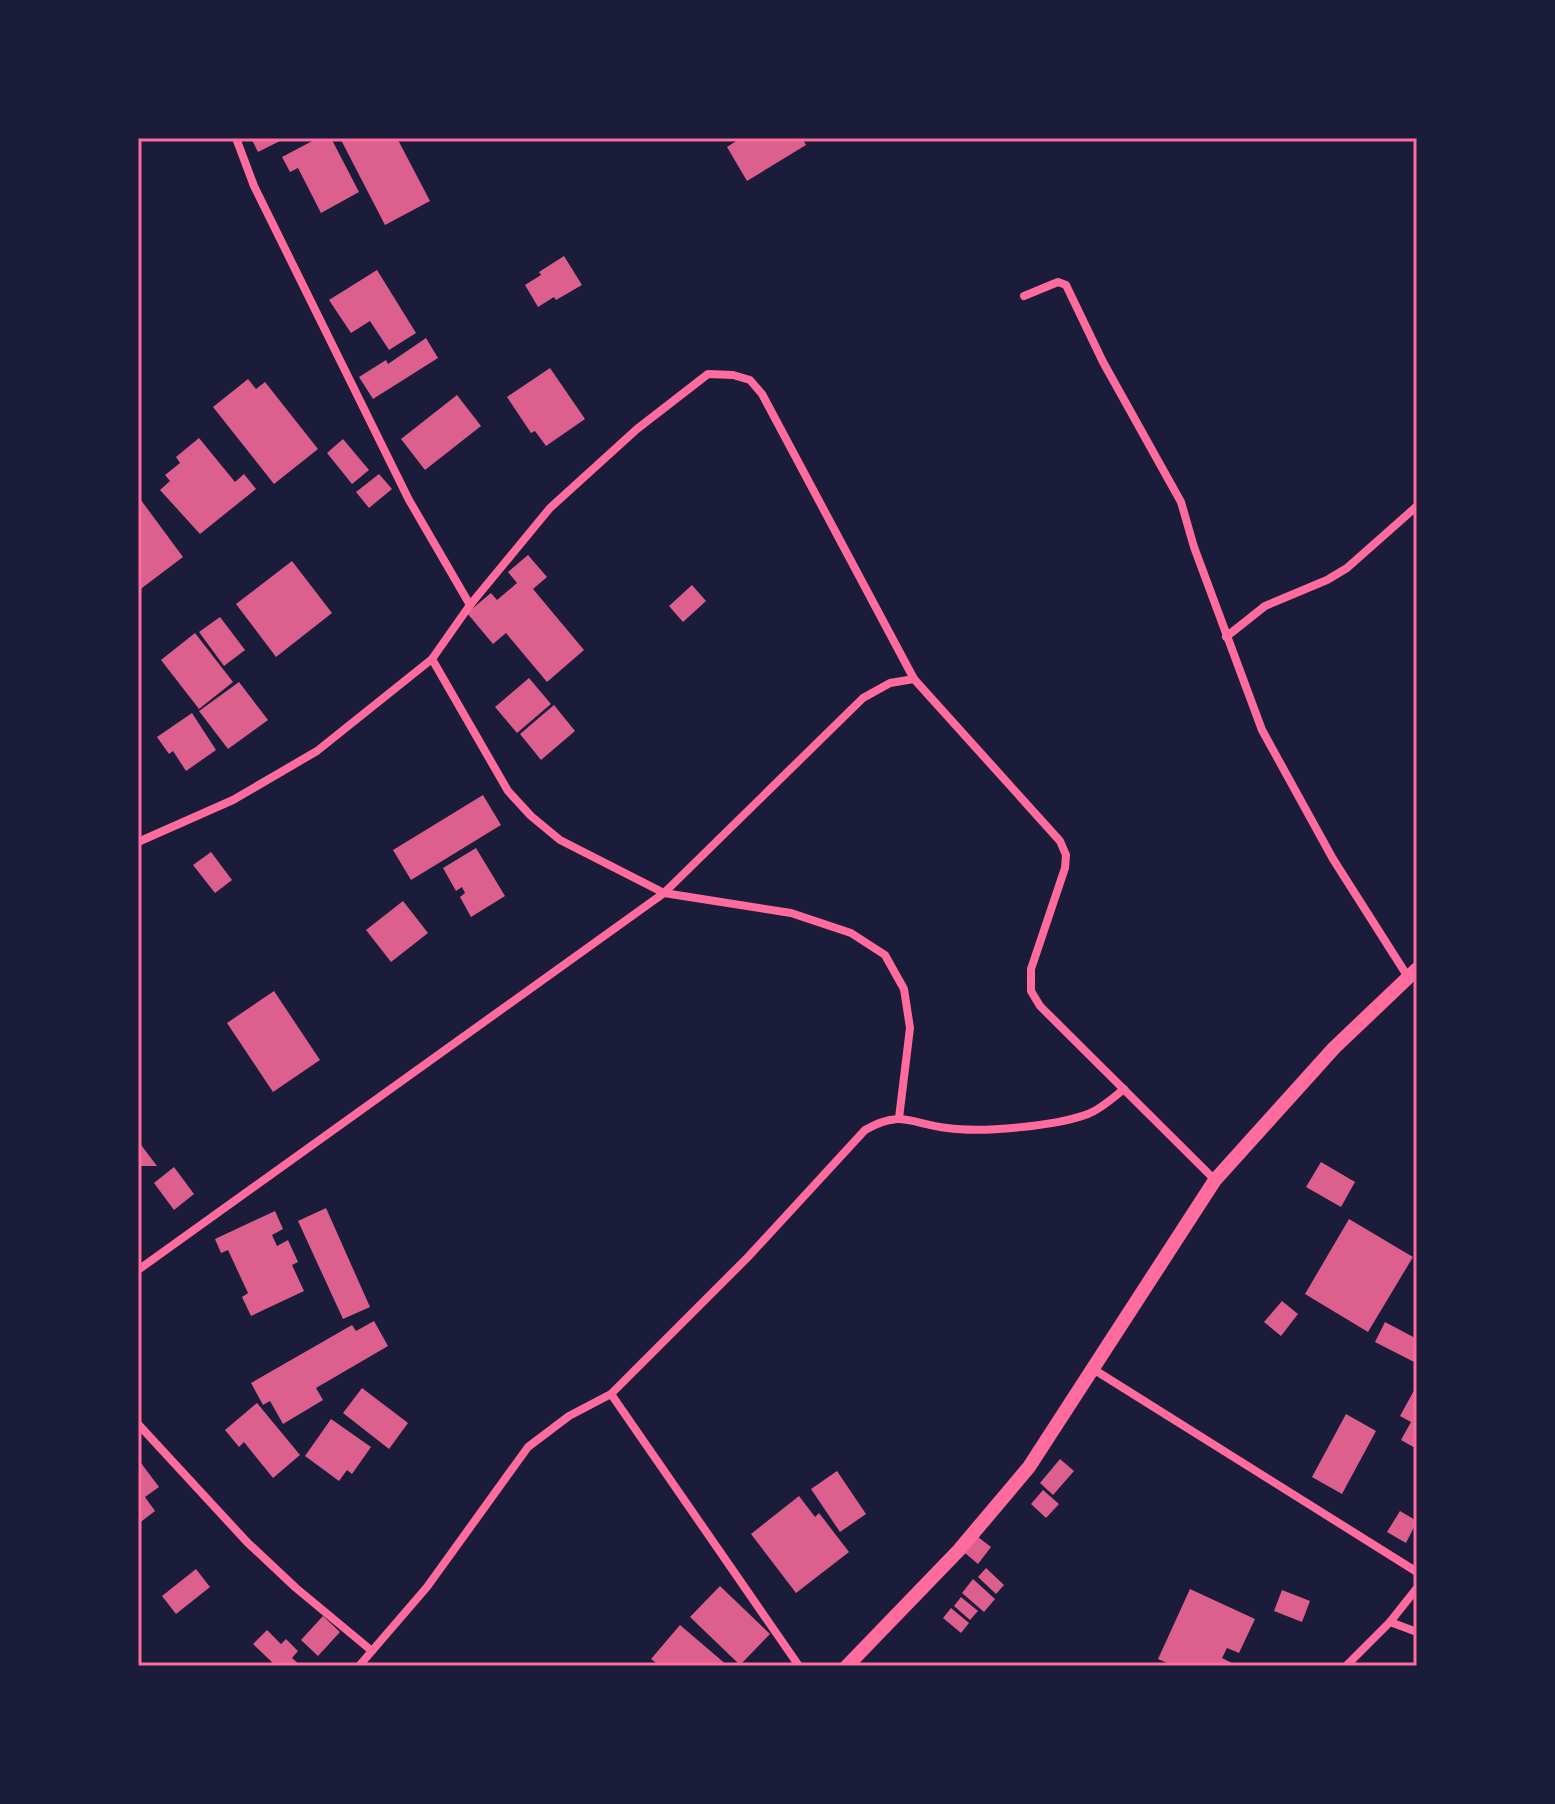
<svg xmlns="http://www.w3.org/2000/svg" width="1555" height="1804" font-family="'Open Sans',sans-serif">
	<rect width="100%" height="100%" fill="#1b1b3a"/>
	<g fill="#dd5f8e">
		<path d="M251 138H286L258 152Z"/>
		<path d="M318 138H331L359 192 321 213 298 168 290 172 282 157Z"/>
		<path d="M340 138H397L430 201 385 225Z"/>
		<path d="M741 138H802L806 145 747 181 727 147Z"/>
		<path d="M564 256 582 285 556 300 554 297 538 307 525 285 541 275 539 272Z"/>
		<path d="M377 270 416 333 389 350 370 321 351 333 329 300Z"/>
		<path d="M426 338 438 358 373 399 359 377 386 360 388 364Z"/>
		<path d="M550 368 585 419 546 446 535 431 531 433 507 397Z"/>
		<path d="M248 379 256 389 265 382 318 449 274 484 213 407Z"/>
		<path d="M457 395 481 426 425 470 401 439Z"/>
		<path d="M199 438 235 482 244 474 256 489 200 534 160 490 170 481 165 475 180 463 176 457Z"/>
		<path d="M343 439 369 470 352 484 327 453Z"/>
		<path d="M379 474 392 489 369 508 356 492Z"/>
		<path d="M138 496 183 557 138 591Z"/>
		<path d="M528 555 547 577 533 589 584 650 547 682 506 633 493 644 467 613 491 593 497 600 517 583 508 572Z"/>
		<path d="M292 561 332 613 276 657 236 604Z"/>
		<path d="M692 585 706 601 683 622 669 606Z"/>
		<path d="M220 617 245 650 224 666 199 632Z"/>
		<path d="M195 633 233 682 199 709 161 660Z"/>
		<path d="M529 678 551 704 517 733 495 707Z"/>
		<path d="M239 682 268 720 228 749 199 711Z"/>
		<path d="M554 705 575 731 541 760 520 734Z"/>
		<path d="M192 713 216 750 186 771 173 751 169 754 157 737Z"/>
		<path d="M483 795 501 825 411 880 393 850Z"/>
		<path d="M476 848 505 896 471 917 460 897 465 893 462 887 456 891 443 868Z"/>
		<path d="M211 852 232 880 215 893 193 865Z"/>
		<path d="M403 901 428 933 391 962 366 930Z"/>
		<path d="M274 991 320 1060 273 1092 227 1023Z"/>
		<path d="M138 1141 157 1166H138Z"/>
		<path d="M1321 1162 1355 1182 1341 1207 1306 1187Z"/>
		<path d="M174 1167 194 1194 174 1210 154 1183Z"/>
		<path d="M326 1208 370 1307 343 1319 298 1221Z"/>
		<path d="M275 1211 283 1229 272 1235 277 1246 288 1240 298 1262 292 1265 304 1291 251 1316 242 1297 248 1293 228 1250 221 1253 215 1239Z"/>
		<path d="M1349 1219 1413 1257 1368 1332 1305 1294Z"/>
		<path d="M1282 1301 1298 1314 1281 1336 1264 1322Z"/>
		<path d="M374 1321 388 1346 316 1388 323 1400 283 1424 270 1401 263 1405 251 1383 352 1325 356 1331Z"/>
		<path d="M1385 1322 1417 1339 1416 1363 1375 1342Z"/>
		<path d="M1417 1385V1449L1401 1440 1411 1422 1400 1416Z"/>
		<path d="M362 1388 408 1423 389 1449 343 1413Z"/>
		<path d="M257 1403 300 1455 273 1478 244 1442 239 1447 225 1430Z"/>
		<path d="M1346 1414 1376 1431 1342 1494 1312 1477Z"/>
		<path d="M331 1419 371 1447 352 1474 347 1470 339 1481 305 1456Z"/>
		<path d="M138 1459 159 1487 145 1497 155 1511 138 1524Z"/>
		<path d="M1060 1459 1074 1471 1053 1495 1040 1483Z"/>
		<path d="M837 1471 866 1514 840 1532 811 1489Z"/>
		<path d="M1043 1490 1059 1504 1046 1518 1031 1504Z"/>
		<path d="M799 1496 815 1517 819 1513 849 1552 796 1593 751 1534Z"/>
		<path d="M1400 1511 1417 1521 1406 1543 1387 1532Z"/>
		<path d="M978 1537 991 1547 978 1564 965 1553Z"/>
		<path d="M986 1568 1004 1585 996 1594 978 1577Z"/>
		<path d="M196 1569 210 1587 176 1614 162 1596Z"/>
		<path d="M973 1579 995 1599 984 1612 962 1593Z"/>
		<path d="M720 1586 770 1634 740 1665 690 1617Z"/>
		<path d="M1190 1589 1255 1619 1239 1653 1227 1648 1222 1658 1238 1666H1174L1158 1659Z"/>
		<path d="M1282 1590 1310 1601 1302 1622 1274 1611Z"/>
		<path d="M961 1597 978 1611 970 1620 954 1606Z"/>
		<path d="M951 1608 969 1623 961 1633 943 1618Z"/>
		<path d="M323 1616 340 1632 318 1656 301 1640Z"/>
		<path d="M680 1625 728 1666H660L651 1659Z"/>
		<path d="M267 1630 281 1644 286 1639 298 1651 292 1658 301 1666H276L253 1644Z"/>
	</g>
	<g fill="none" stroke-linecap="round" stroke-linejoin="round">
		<g stroke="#ff6b9d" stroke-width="8">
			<path d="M236 138 254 186 409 500 470 605"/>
			<path d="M1024 296 1058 282 1066 285 1103 362 1181 502 1194 547 1262 730 1333 859 1408 977"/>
			<path d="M1226 637 1265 606 1327 580 1347 568 1417 506"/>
			<path d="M432 659 508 791 531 816 560 840 664 893 791 913 851 933 885 955 904 989 910 1028 899 1118"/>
			<path d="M138 842 233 800 317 751 432 659 470 605 550 508 637 429 708 374 733 375 750 380 762 394 914 679 1060 841 1066 855 1065 868 1031 969V991L1040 1006 1215 1180"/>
			<path d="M138 1270 664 893 863 698 890 683 914 679"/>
			<path d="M1093 1369 1417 1572"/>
			<path d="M611 1394 799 1666"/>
			<path d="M138 1424 247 1542 296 1588 372 1651"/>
			<path d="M1390 1622 1417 1632"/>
			<path d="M359 1666 427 1587 528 1447 569 1416 611 1394 748 1257 865 1130C901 1109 911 1124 947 1128 982 1133 1056 1126 1088 1114 1101 1109 1113 1098 1124 1089"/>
			<path d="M1346 1666 1390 1622 1417 1588"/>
		</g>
		<path stroke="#ff6b9d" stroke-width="14" d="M847 1666 959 1550 1029 1467 1215 1180 1334 1048 1417 969"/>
	</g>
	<rect width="1555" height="1804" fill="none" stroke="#1b1b3a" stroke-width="280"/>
	<rect x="140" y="140" width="1275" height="1524" fill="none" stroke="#ff6b9d" stroke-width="3"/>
</svg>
